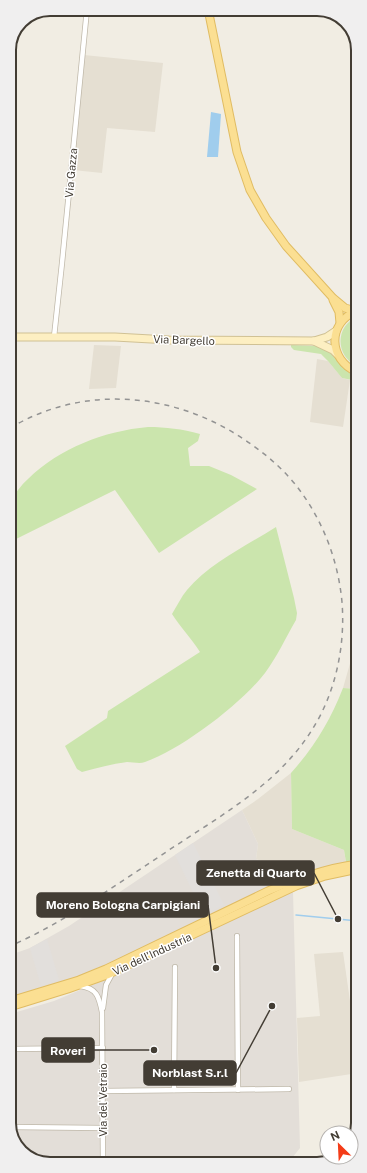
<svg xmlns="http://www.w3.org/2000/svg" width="367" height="1173" font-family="'Public Sans',sans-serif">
	<rect width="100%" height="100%" fill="#f1ede3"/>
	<g fill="#e5dfd2">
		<path d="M84 55 163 63 155 132 107 128 102 173 73 170Z"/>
		<path d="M94 345 121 346 116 388 89 389Z"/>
		<path d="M317 359 328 361 342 378 350 380 343 427 310 422Z"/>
		<path d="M355 628 357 629V689L343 688 351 660Z"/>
		<path d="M291 773 292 829 344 850 346 863 298 876 256 859 258 844 242 810 258 799Z"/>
		<path d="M343 952 350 1001 358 1000V1073L299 1082 297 1018 320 1016 314 954Z"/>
	</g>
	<g fill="#e3ded8">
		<path d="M242 810 258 844 256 859 298 876 116 962 79 977 10 998V955L30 948 69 926Z"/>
		<path d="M293 892 300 1148 288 1163 47 1164 23 1154 10 1134V1014L54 1001 118 974 271 901Z"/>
	</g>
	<g fill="#cbe5ad">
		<path d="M357 317V366C335 356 335 326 357 317Z"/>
		<path d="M291 345 316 346 332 353 342 367 350 373 357 376V381L342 378 328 361 321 354 294 350 291 347Z"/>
		<path d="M148 427C166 427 182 429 200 434L198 441 188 448 190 466H209L231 475 257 489 159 553 115 490 10 542V500C16 493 21 485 28 479 60 448 104 431 148 427Z"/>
		<path d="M276 527 294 598 297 613 296 620C286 637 277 657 265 673 241 704 182 749 145 762 140 764 133 762 127 762 112 764 97 768 82 772L77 769 65 746 107 718 108 711 200 652C192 639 180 627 172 614 177 606 181 597 187 590 210 563 246 546 276 527Z"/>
		<path d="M343 688 357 689 358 861 346 862 344 850 292 829 291 773C315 746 330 721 343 688Z"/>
	</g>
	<g fill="#e2dfdc">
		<path d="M193 843 224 905 204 915 175 855Z"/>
		<path d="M47 939 59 980 41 986 30 948Z"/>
	</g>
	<path fill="#a0cded" d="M211 112 221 114 218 157H207Z"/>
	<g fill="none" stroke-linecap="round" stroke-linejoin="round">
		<path stroke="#a0cded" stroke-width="1.5" d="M296 915 358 921"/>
		<defs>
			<g id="street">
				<path d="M54 337 62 263 87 9"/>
				<path d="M237 936 238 1090"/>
				<path d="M80 986C97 988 99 997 102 1012L103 1164"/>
				<path d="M103 1008 106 985 112 974"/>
				<path d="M10 1049 103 1048"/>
				<path d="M174 1090 175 967"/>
				<path d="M103 1091 289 1089"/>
				<path d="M10 1127 103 1128"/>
			</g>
			<g id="secondary">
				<path d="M9 337H115L169 340 314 341 327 337 336 331"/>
				<path d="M314 341 333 350 337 354"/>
			</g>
			<g id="primary">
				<path d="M208 9 237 152 250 190 266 218 286 246 333 298 345 308 356 311"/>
				<path d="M333 300 339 312 340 323"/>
				<path d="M357 311C327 322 328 360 357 372"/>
				<path d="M10 1001 79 980 106 969 268 891C297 879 326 868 358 864"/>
				<path d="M10 1007 68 989 107 975 296 886 325 876 358 869"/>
			</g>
		</defs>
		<use href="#street" stroke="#bfb8a9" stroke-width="6"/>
		<use href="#secondary" stroke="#d0c194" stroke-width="9"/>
		<use href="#primary" stroke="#e0bc63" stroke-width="9"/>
		<use href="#street" stroke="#fff" stroke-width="4.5"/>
		<use href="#secondary" stroke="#fdefc2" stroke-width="7"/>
		<use href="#primary" stroke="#fbdf92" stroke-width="7"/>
		<path stroke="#939393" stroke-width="1.5" stroke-dasharray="5 5" stroke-linecap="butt" d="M10 428C84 384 174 392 245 440 263 452 280 466 295 484 322 518 338 559 342 602 345 640 338 680 321 714 295 765 253 795 206 826 184 840 163 854 142 868 99 896 57 926 10 946"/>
	</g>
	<g text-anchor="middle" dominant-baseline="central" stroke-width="3" stroke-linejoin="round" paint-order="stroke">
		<g font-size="11" fill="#433d34" stroke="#fff">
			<text transform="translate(71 173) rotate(-85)">Via Gazza</text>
			<text transform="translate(184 340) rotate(2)">Via Bargello</text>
			<text transform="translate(152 954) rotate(-25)">Via dell'Industria</text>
			<text transform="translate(103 1100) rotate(-90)">Via del Vetraio</text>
		</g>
	</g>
	<path d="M0 0H367V1173H0ZM50 16H317A34 34 0 0 1 351 50V1123A34 34 0 0 1 317 1157H50A34 34 0 0 1 16 1123V50A34 34 0 0 1 50 16Z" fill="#f0efef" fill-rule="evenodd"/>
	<path fill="none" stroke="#433d34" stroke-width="2" d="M50 16H317A34 34 0 0 1 351 50V1123A34 34 0 0 1 317 1157H50A34 34 0 0 1 16 1123V50A34 34 0 0 1 50 16Z"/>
	<path fill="none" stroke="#433d34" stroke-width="1.5" d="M338 919L314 873M216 968L208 905M154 1050L94 1050M272 1006L236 1073"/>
	<g fill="#433d34" stroke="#fff" stroke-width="1.5">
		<circle cx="338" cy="919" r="4"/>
		<circle cx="216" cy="968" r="4"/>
		<circle cx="154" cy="1050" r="4"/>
		<circle cx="272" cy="1006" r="4"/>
	</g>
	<g fill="#433d34" stroke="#433d34" stroke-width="1.5">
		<rect x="197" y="861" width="117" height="24" rx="4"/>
		<rect x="37" y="893" width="171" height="24" rx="4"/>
		<rect x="42" y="1038" width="52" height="24" rx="4"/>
		<rect x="144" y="1061" width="92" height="24" rx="4"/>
	</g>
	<g font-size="12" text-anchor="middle" font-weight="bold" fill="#fff">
		<text x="256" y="877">Zenetta di Quarto</text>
		<text x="123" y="909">Moreno Bologna Carpigiani</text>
		<text x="68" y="1055">Roveri</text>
		<text x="190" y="1077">Norblast S.r.l</text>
	</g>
	<g transform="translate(339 1145) rotate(336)"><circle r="19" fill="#ffffff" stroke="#b4b1ae"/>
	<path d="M0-3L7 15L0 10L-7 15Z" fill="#f43c18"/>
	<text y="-6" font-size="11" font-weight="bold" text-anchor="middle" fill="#433d34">N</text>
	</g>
</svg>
